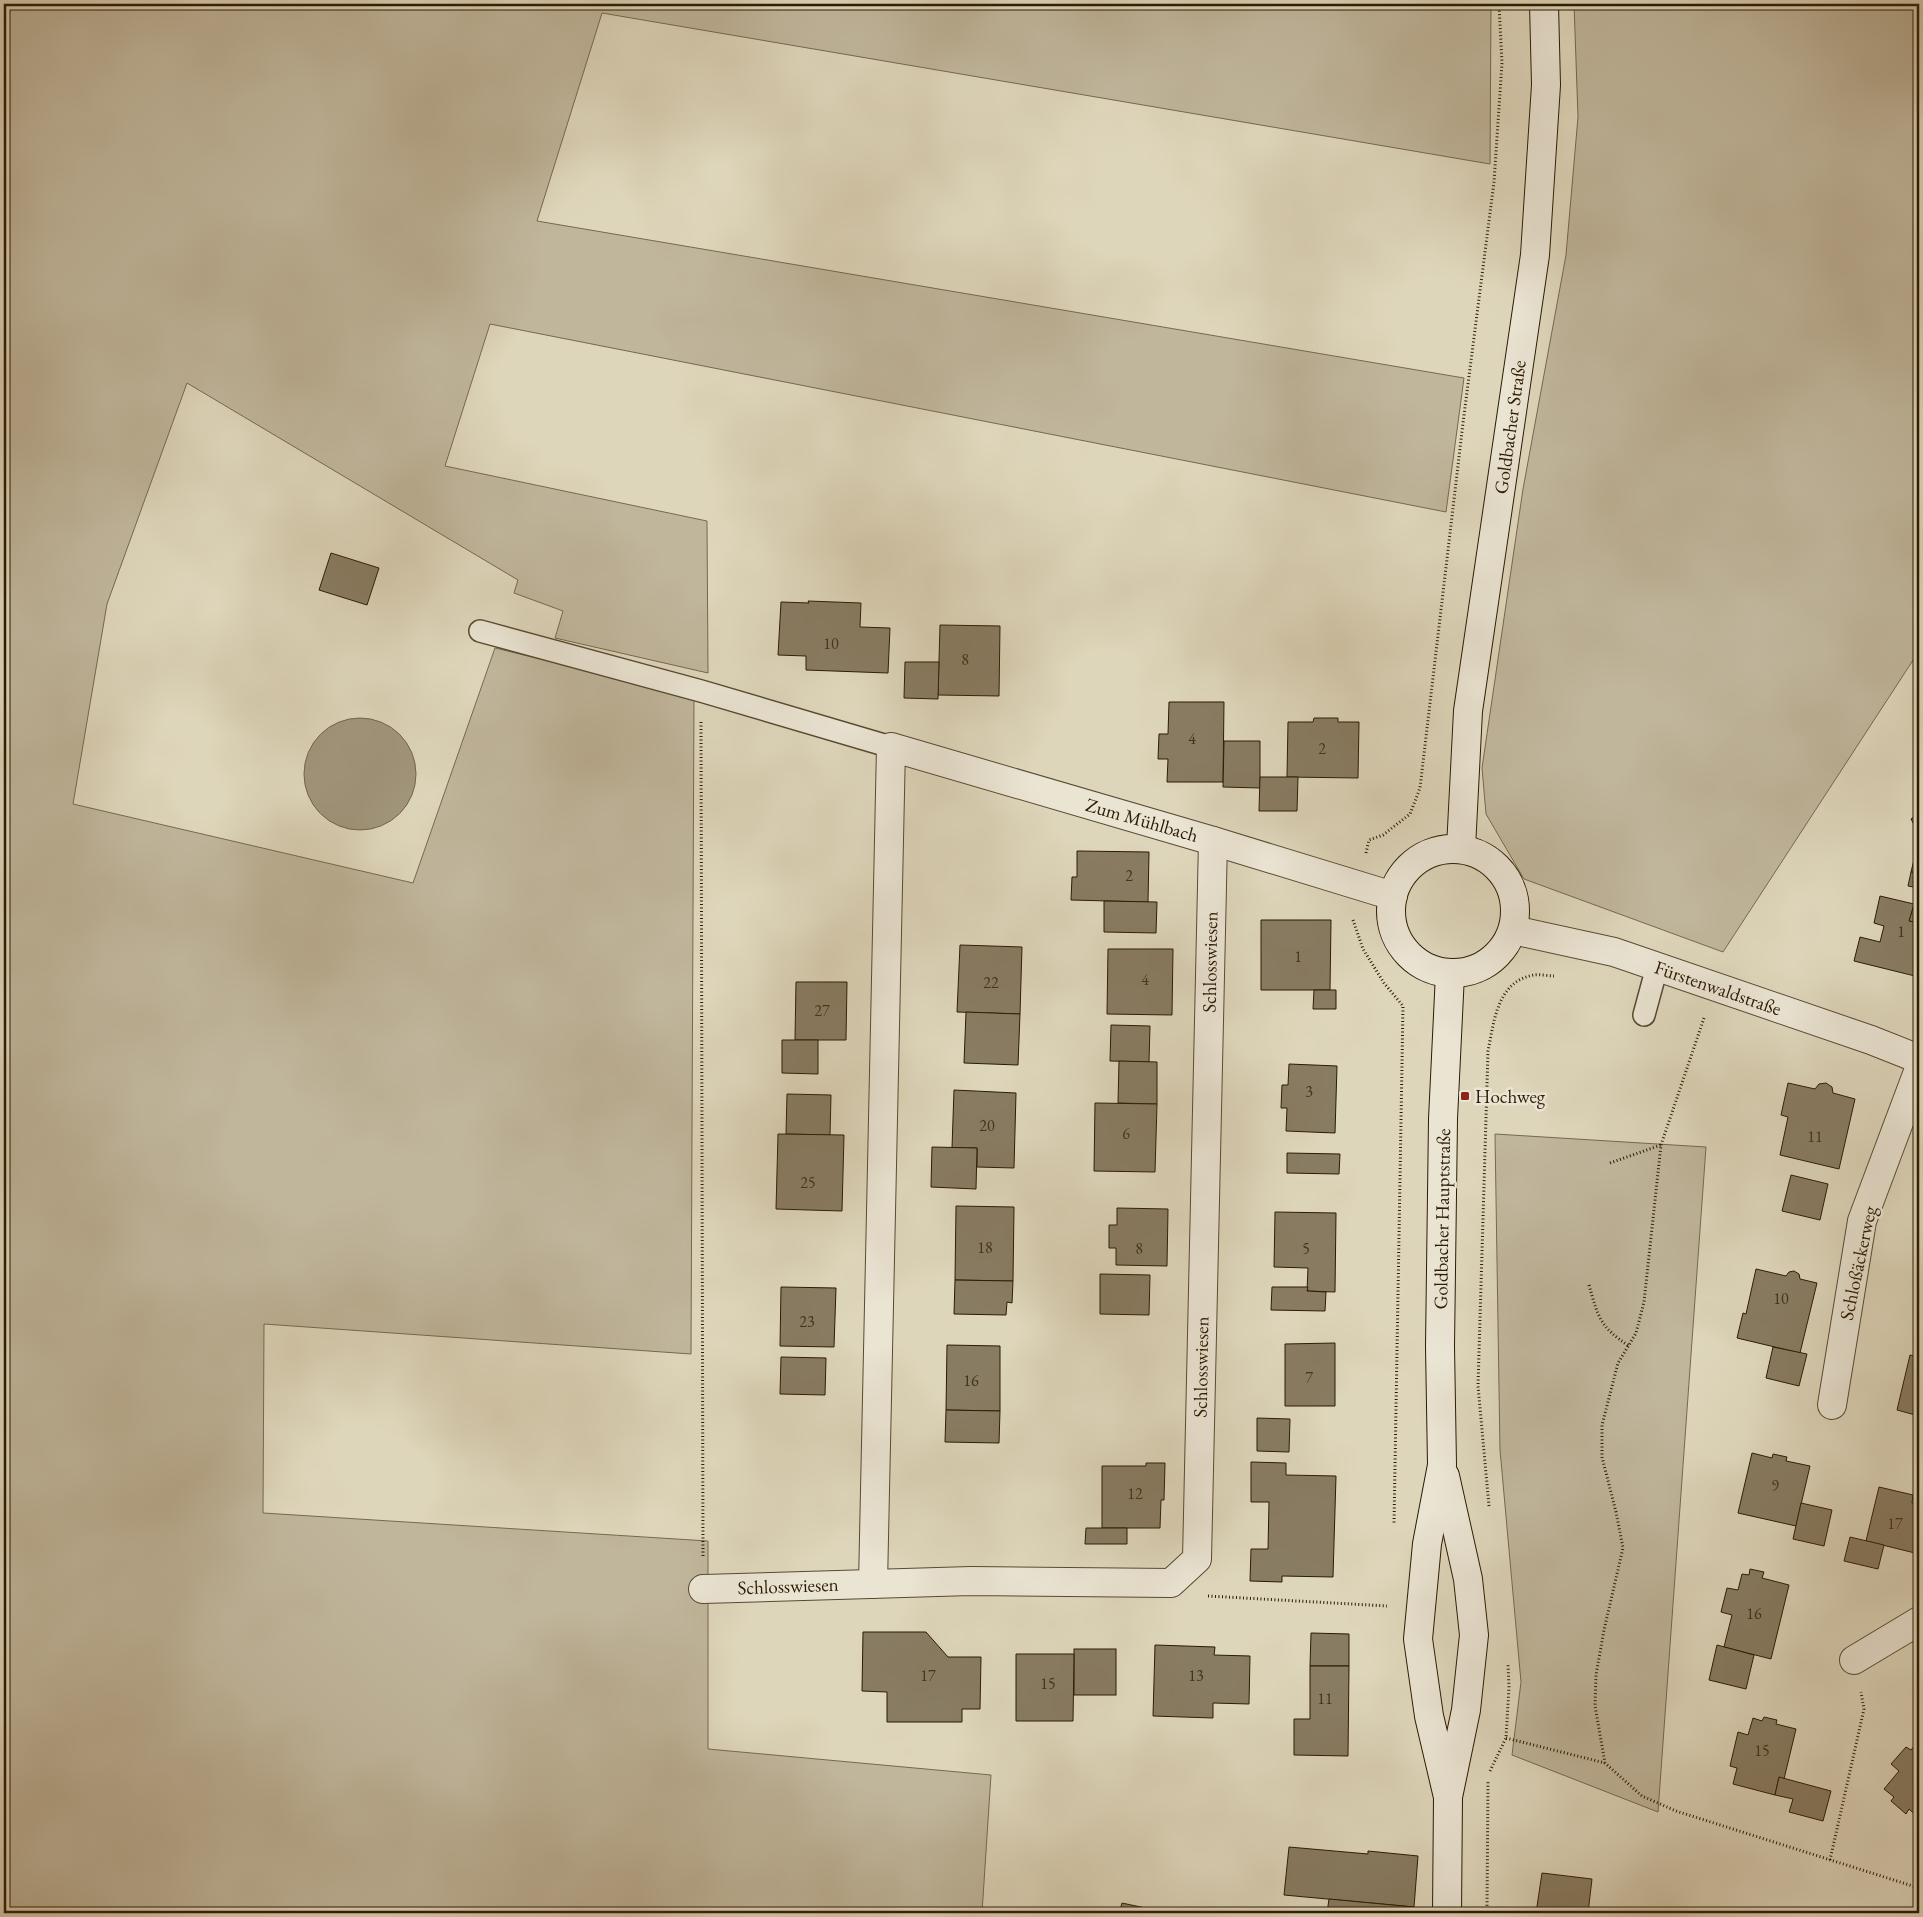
<svg xmlns="http://www.w3.org/2000/svg" width="1923" height="1917" font-family="'EB Garamond',serif">
	<rect width="100%" height="100%" fill="#ded6bb"/>
	<filter id="stains"><feTurbulence type="fractalNoise" baseFrequency=".004" numOctaves="4"/><feColorMatrix values="0 0 0 0 .2 0 0 0 0 .09 0 0 0 0 .02 0 0 0 .5 -.17"/></filter>
	<radialGradient id="worn" r=".72"><stop offset=".6" stop-color="#630" stop-opacity="0"/><stop offset="1" stop-color="#630" stop-opacity=".3"/></radialGradient>
	<g fill="#c0b69c" stroke="#766850">
		<path d="M4 4H1491L1490 164 602 13 537 221 1464 378 1446 512 490 324 445 466 707 521 708 673 555 638 563 611 514 593 518 580 187 383 107 604 73 804 413 883 495 648 694 696 691 1354 264 1324 263 1513 708 1541V1749L991 1775 982 1913H4Z"/>
		<path d="M1574 4H1919V651L1723 952 1524 879 1486 814 1482 768 1523 489 1566 255 1578 117Z"/>
		<path d="M1495 1134 1706 1147 1658 1812 1512 1755 1521 1682 1500 1450Z"/>
	</g>
	<circle fill="#a1967c" stroke="#72654c" cx="360" cy="774" r="56"/>
	<g fill="#887c63" stroke="#2b1b03">
		<path d="M331 553 379 568 367 605 319 590Z"/>
		<path d="M808 601 861 603 860 627 890 628 888 673 806 670V656L778 655 781 602 809 603Z"/>
		<path d="M940 625 1000 626 999 696 938 695Z"/>
		<path d="M905 662H939L938 699 904 698Z"/>
		<path d="M1169 702H1224L1223 782H1167L1168 759H1158L1159 734H1168Z"/>
		<path d="M1314 718H1338V722H1359L1358 778 1287 777 1288 722H1313Z"/>
		<path d="M1224 741H1260V788L1223 787Z"/>
		<path d="M1260 777H1298L1297 811H1259Z"/>
		<path d="M1919 813V834L1911 819Z"/>
		<path d="M1919 840V873L1911 872Z"/>
		<path d="M1077 851 1149 852 1148 902 1071 900 1072 877H1077Z"/>
		<path d="M1911 872 1919 873V888L1908 886Z"/>
		<path d="M1918 888H1919V923L1909 921Z"/>
		<path d="M1880 896 1914 904 1909 921 1919 923V977L1854 961 1860 937 1880 942 1884 926 1874 923Z"/>
		<path d="M1104 901 1157 902 1156 933 1104 932Z"/>
		<path d="M1261 920H1331L1330 990H1261Z"/>
		<path d="M960 945 1022 947 1020 1014 957 1012Z"/>
		<path d="M1108 949H1173L1172 1015 1107 1014Z"/>
		<path d="M796 982H847L846 1040H795Z"/>
		<path d="M1314 990H1336V1009H1313Z"/>
		<path d="M966 1012 1020 1014 1018 1065 964 1063Z"/>
		<path d="M1111 1025 1150 1026 1149 1062 1110 1061Z"/>
		<path d="M782 1040H818V1074L782 1073Z"/>
		<path d="M1119 1061 1157 1062V1104L1118 1103Z"/>
		<path d="M1289 1064 1337 1066 1335 1133 1286 1131 1287 1108H1281L1282 1085H1288Z"/>
		<path d="M1788 1083 1815 1089 1819 1084 1826 1083 1832 1087 1833 1093 1855 1099 1839 1169 1780 1155 1788 1117 1781 1115Z"/>
		<path d="M954 1090 1016 1093 1014 1168 977 1167V1148H952Z"/>
		<path d="M787 1094 831 1095 830 1135 786 1134Z"/>
		<path d="M1095 1103 1157 1104 1155 1172 1094 1171Z"/>
		<path d="M778 1134 844 1135 842 1211 776 1209Z"/>
		<path d="M932 1147 977 1148 976 1189 931 1187Z"/>
		<path d="M1287 1153 1340 1154 1339 1174 1287 1173Z"/>
		<path d="M1791 1175 1828 1184 1820 1220 1782 1211Z"/>
		<path d="M956 1206 1014 1207 1013 1281 955 1280Z"/>
		<path d="M1117 1208 1168 1209 1167 1266 1116 1265V1248H1109V1225H1117Z"/>
		<path d="M1275 1212 1336 1213 1335 1292 1307 1291 1308 1268 1274 1267Z"/>
		<path d="M1756 1269 1786 1276 1789 1272 1794 1271 1799 1274 1800 1279 1817 1283 1800 1353 1737 1338 1743 1313 1746 1314Z"/>
		<path d="M1100 1274 1150 1275 1149 1315 1100 1314Z"/>
		<path d="M955 1280 1013 1281 1012 1303 1007 1302 1006 1315 954 1314Z"/>
		<path d="M781 1287 836 1288 834 1347 780 1346Z"/>
		<path d="M1272 1287H1308L1307 1291 1326 1292 1325 1311 1271 1310Z"/>
		<path d="M1335 1343V1406H1285V1344Z"/>
		<path d="M947 1345 1000 1346V1411L946 1410Z"/>
		<path d="M1773 1347 1807 1354 1799 1386 1766 1378Z"/>
		<path d="M1910 1355 1919 1357V1416L1897 1410Z"/>
		<path d="M781 1357 826 1358 825 1395 780 1394Z"/>
		<path d="M946 1410 1000 1411 999 1443 945 1442Z"/>
		<path d="M1257 1418 1290 1419 1289 1452 1257 1451Z"/>
		<path d="M1752 1453 1772 1458 1773 1454 1787 1457 1786 1461 1810 1466 1796 1526 1738 1513Z"/>
		<path d="M1251 1462 1286 1463V1475L1336 1476 1333 1577 1282 1576V1582L1250 1581 1251 1549H1268L1269 1502H1251Z"/>
		<path d="M1146 1463H1165L1164 1500H1161L1160 1528H1102V1466H1146Z"/>
		<path d="M1879 1487 1913 1495 1912 1503 1919 1505V1554L1866 1541Z"/>
		<path d="M1801 1503 1832 1510 1824 1546 1793 1539Z"/>
		<path d="M1086 1528H1127V1544H1085Z"/>
		<path d="M1850 1537 1884 1545 1878 1569 1844 1561Z"/>
		<path d="M1750 1569 1764 1572 1762 1578 1789 1585 1771 1659 1724 1647 1732 1615 1721 1612 1727 1588 1738 1590 1742 1574 1749 1575Z"/>
		<path d="M863 1632H926L948 1657H981L980 1709H962V1722H887V1692L862 1691Z"/>
		<path d="M1311 1633 1349 1634V1666H1310Z"/>
		<path d="M1155 1645 1215 1647 1214 1655 1250 1656 1249 1704 1213 1703V1718L1153 1716Z"/>
		<path d="M1717 1645 1754 1655 1746 1689 1709 1680Z"/>
		<rect x="1074" y="1649" width="42" height="46"/>
		<path d="M1016 1654H1074L1073 1721H1016Z"/>
		<path d="M1310 1666H1349L1348 1756 1294 1755V1719H1310Z"/>
		<path d="M1764 1717 1777 1720 1776 1724 1796 1729 1784 1779 1779 1777 1775 1795 1733 1784 1737 1768 1730 1766 1738 1732 1748 1735 1753 1718 1762 1721Z"/>
		<path d="M1919 1740V1818L1909 1809 1906 1814 1891 1801 1894 1797 1884 1789 1899 1771 1891 1764 1906 1747 1911 1750Z"/>
		<path d="M1779 1777 1831 1791 1823 1821 1789 1812 1793 1799 1775 1795Z"/>
		<path d="M1289 1847 1368 1854V1851L1418 1856 1414 1907 1284 1895Z"/>
		<path d="M1542 1873 1592 1879 1588 1913H1593H1536Z"/>
		<path d="M1329 1899 1414 1907 1413 1913H1327Z"/>
		<path d="M1122 1903 1169 1913H1119Z"/>
	</g>
	<g fill="none" stroke-linecap="round" stroke-linejoin="round">
		<defs>
			<g id="lane">
				<path d="M480 631 701 691 891 747"/>
				<path d="M1644 1015 1657 967"/>
			</g>
			<g id="street">
				<path d="M1513 930 1614 952 1871 1040 1919 1059"/>
				<path d="M1832 1405 1862 1221 1919 1069"/>
				<path d="M873 1584 891 747 1213 841 1393 896"/>
				<path d="M703 1589 971 1581 1171 1583 1197 1559 1213 841"/>
				<path d="M1854 1660 1919 1621"/>
			</g>
			<g id="secondary">
				<path d="M1461 848 1468 711 1535 255 1546 85 1544 4"/>
				<circle cx="1453" cy="911" r="62"/>
				<path d="M1445 1476 1468 1579 1474 1635 1466 1710 1448 1797 1447 1913"/>
				<path d="M1448 1797 1429 1716 1418 1639 1427 1544 1442 1465 1440 1346 1443 1119 1450 974"/>
			</g>
		</defs>
		<use href="#lane" stroke="#584a31" stroke-width="24"/>
		<use href="#street" stroke="#584a31" stroke-width="30"/>
		<use href="#secondary" stroke="#2b1b03" stroke-width="30"/>
		<g stroke="#2b1b03" stroke-width="3" stroke-dasharray="1 2.5" stroke-linecap="butt">
			<path d="M701 722 703 1556"/>
			<path d="M1366 853 1369 840 1383 835 1410 814 1420 788 1463 423 1494 182 1502 63 1499 4"/>
			<path d="M1353 920 1363 949 1384 983 1403 1006 1394 1524"/>
			<path d="M1704 1018 1661 1145 1644 1302 1636 1333 1618 1363 1602 1425V1457L1616 1512 1623 1548 1604 1630 1596 1675 1595 1706 1605 1763 1642 1796 1676 1811 1919 1888"/>
			<path d="M1610 1163 1661 1145"/>
			<path d="M1589 1285C1598 1317 1600 1327 1629 1346"/>
			<path d="M1489 1506 1478 1386 1488 1051C1494 1022 1497 981 1534 975 1540 974 1548 976 1554 976"/>
			<path d="M1208 1596 1387 1606"/>
			<path d="M1506 1738 1605 1763"/>
			<path d="M1490 1771 1506 1738 1509 1687 1508 1664"/>
			<path d="M1830 1860 1864 1709 1861 1692"/>
			<path d="M1481 1913 1487 1909 1488 1782"/>
		</g>
		<use href="#lane" stroke="#eae4d3" stroke-width="21"/>
		<use href="#street" stroke="#eae4d3" stroke-width="28"/>
		<use href="#secondary" stroke="#eae4d3" stroke-width="28"/>
	</g>
	<rect fill="#8f2418" stroke="#eae4d3" stroke-width="2" x="1460" y="1091" width="10" height="10" rx="2.5"/>
	<g text-anchor="middle" dominant-baseline="central" stroke-width="5" stroke-linejoin="round" paint-order="stroke">
		<g font-size="16" fill="#42331b">
			<text x="831" y="643">10</text>
			<text x="965" y="659">8</text>
			<text x="1192" y="738">4</text>
			<text x="1322" y="748">2</text>
			<text x="1129" y="875">2</text>
			<text x="1901" y="931">1</text>
			<text x="1298" y="956">1</text>
			<text x="1145" y="979">4</text>
			<text x="991" y="982">22</text>
			<text x="822" y="1010">27</text>
			<text x="1309" y="1091">3</text>
			<text x="987" y="1125">20</text>
			<text x="1126" y="1133">6</text>
			<text x="1815" y="1136">11</text>
			<text x="808" y="1182">25</text>
			<text x="985" y="1247">18</text>
			<text x="1139" y="1248">8</text>
			<text x="1306" y="1248">5</text>
			<text x="1781" y="1298">10</text>
			<text x="807" y="1321">23</text>
			<text x="1309" y="1377">7</text>
			<text x="971" y="1380">16</text>
			<text x="1775" y="1485">9</text>
			<text x="1135" y="1493">12</text>
			<text x="1895" y="1523">17</text>
			<text x="1754" y="1613">16</text>
			<text x="928" y="1675">17</text>
			<text x="1196" y="1675">13</text>
			<text x="1048" y="1683">15</text>
			<text x="1325" y="1698">11</text>
			<text x="1762" y="1750">15</text>
		</g>
		<g font-size="19" fill="#2b1b03" stroke="#eae4d3">
			<text transform="translate(1510 427) rotate(-82)">Goldbacher Straße</text>
			<text transform="translate(1142 820) rotate(16)">Zum Mühlbach</text>
			<text transform="translate(1210 962) rotate(-89)">Schlosswiesen</text>
			<text transform="translate(1718 988) rotate(19)">Fürstenwaldstraße</text>
			<text transform="translate(1442 1219) rotate(-89)">Goldbacher Hauptstraße</text>
			<text transform="translate(1858 1263) rotate(-78)">Schloßäckerweg</text>
			<text transform="translate(1201 1367) rotate(-89)">Schlosswiesen</text>
			<text transform="translate(788 1586) rotate(-2)">Schlosswiesen</text>
		</g>
		<g font-size="19" fill="#2b1b03" stroke="#eae4d3" text-anchor="start">
			<text x="1475" y="1096">Hochweg</text>
		</g>
	</g>
	<rect width="1923" height="1917" fill="none" stroke="#ded6bb" stroke-width="20"/>
	<rect x="5" y="5" width="1913" height="1907" fill="none" stroke="#2b1b03" stroke-width="2.5"/>
	<rect x="10" y="10" width="1903" height="1897" fill="none" stroke="#2b1b03"/>
	<rect width="100%" height="100%" filter="url(#stains)"/>
	<rect width="100%" height="100%" fill="url(#worn)"/>
</svg>
